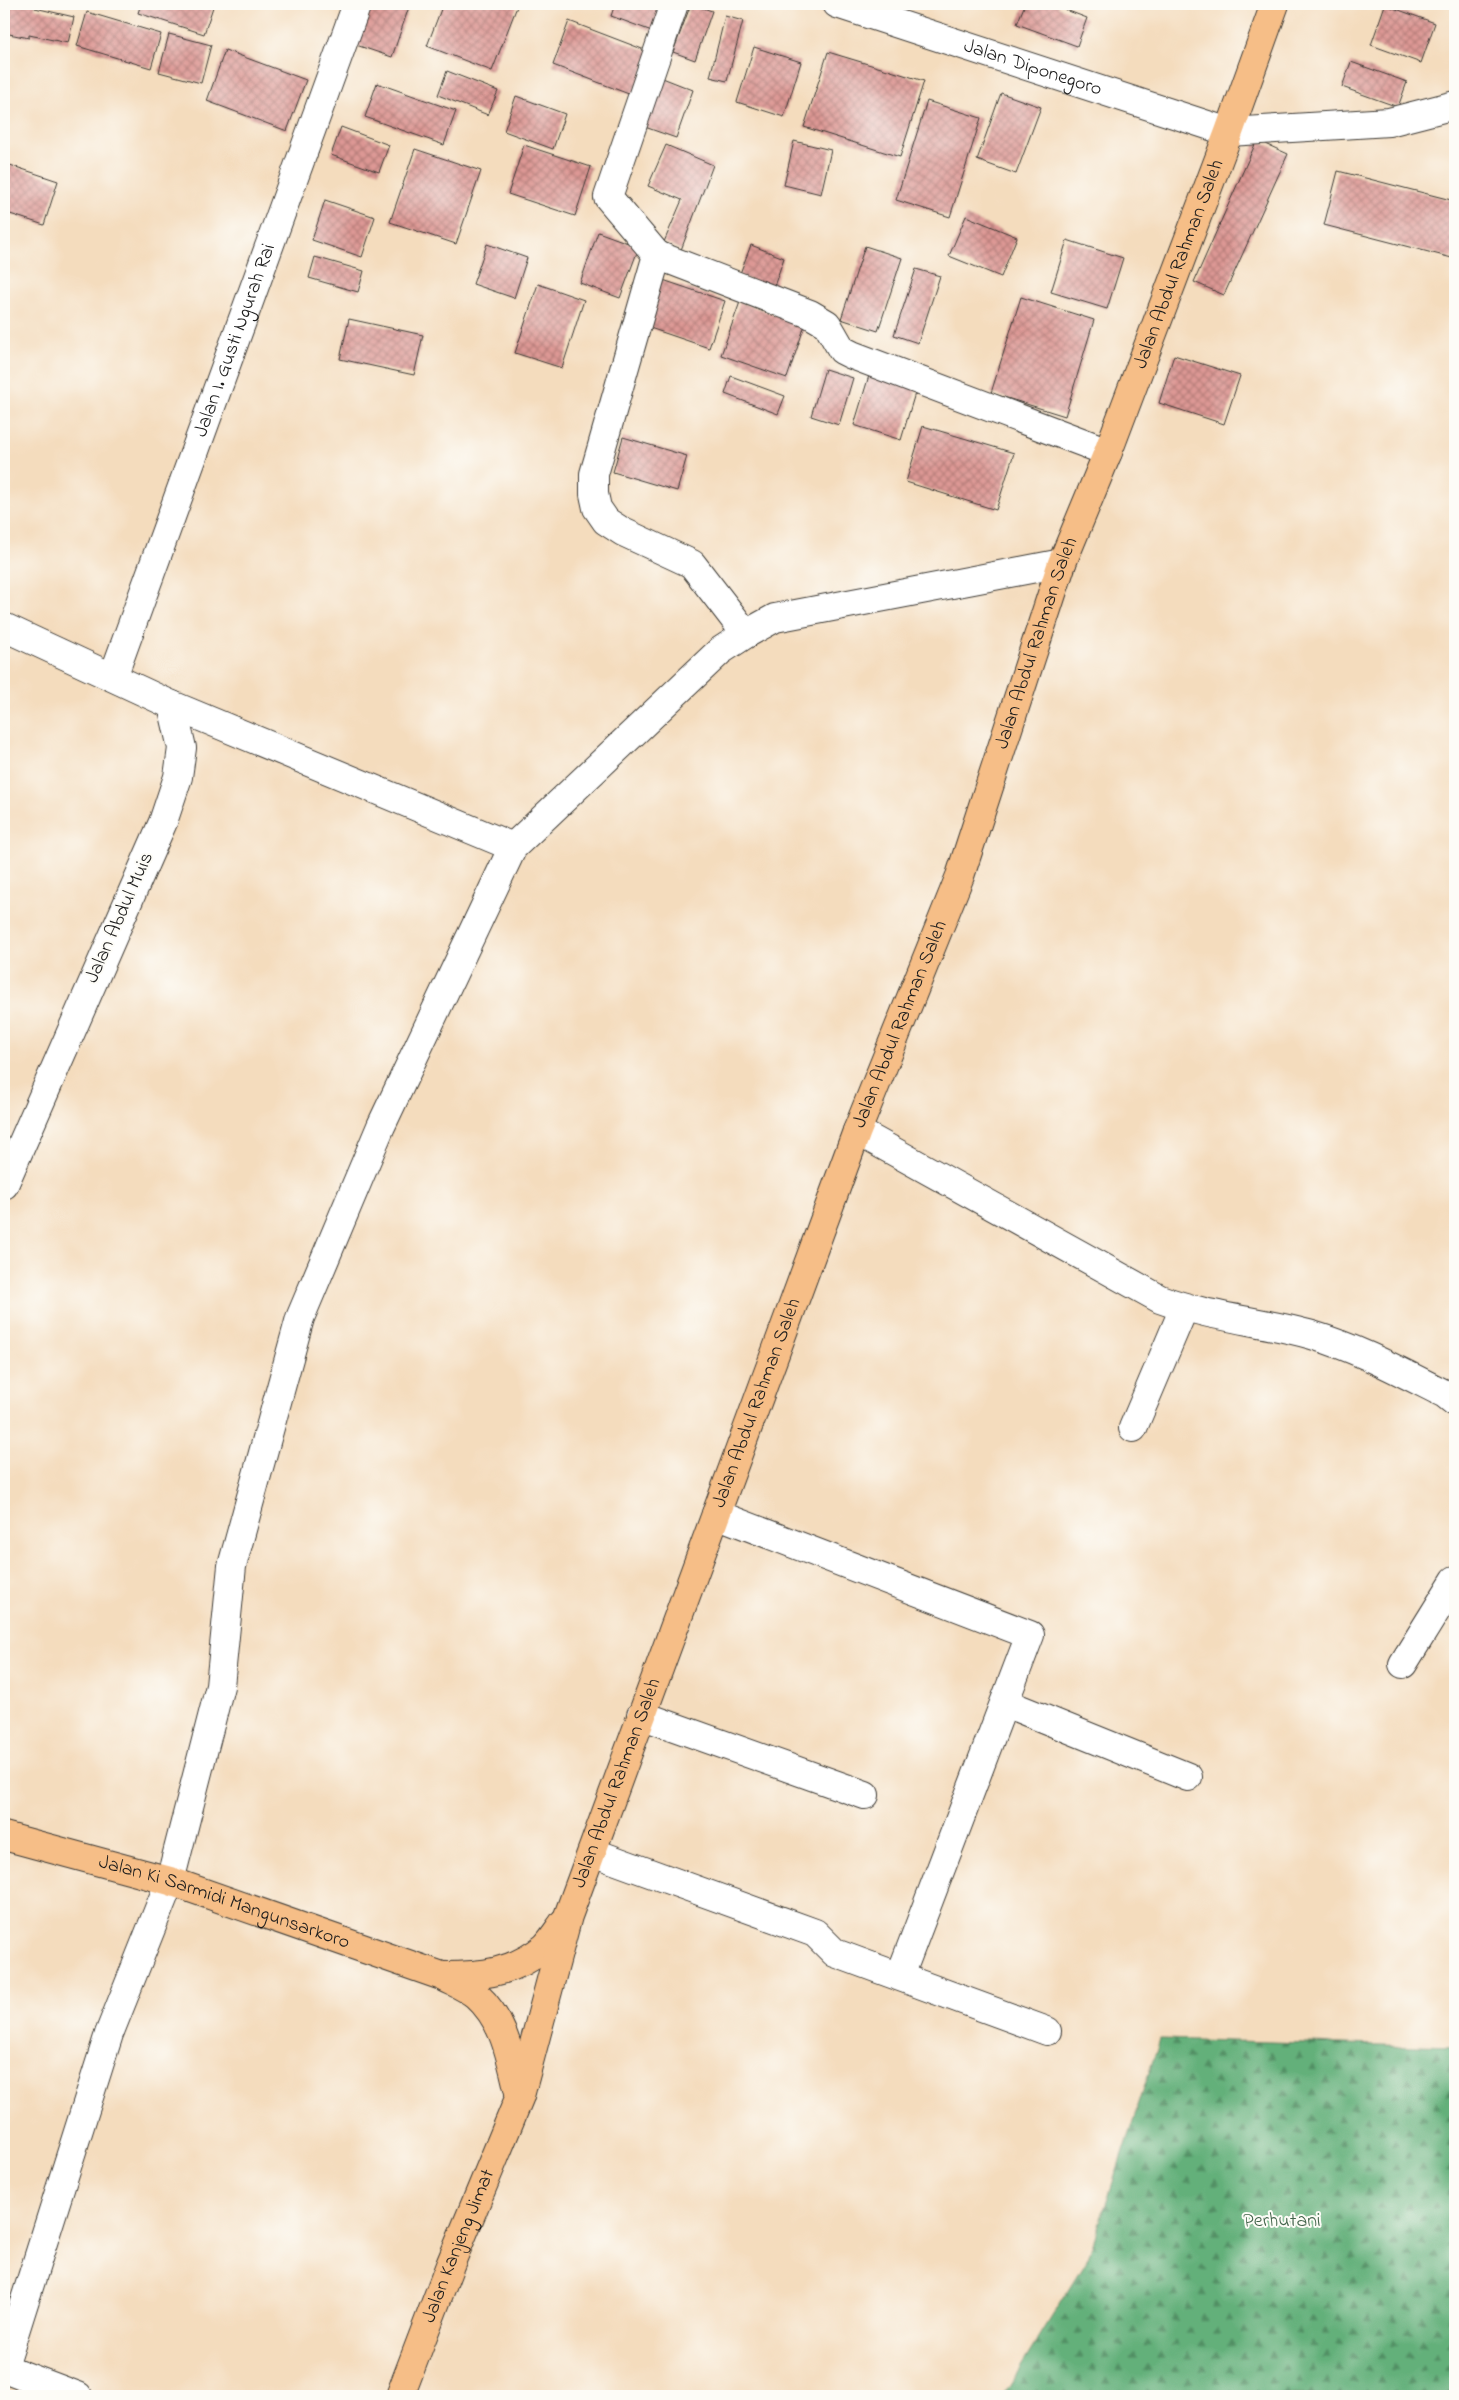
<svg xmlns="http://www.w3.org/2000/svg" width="1459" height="2400" font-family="'Indie Flower',sans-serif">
	<defs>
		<pattern id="forest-firs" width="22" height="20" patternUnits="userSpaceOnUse" patternTransform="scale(1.25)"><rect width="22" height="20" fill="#63b07a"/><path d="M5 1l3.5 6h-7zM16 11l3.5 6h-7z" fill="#518e63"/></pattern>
		<pattern id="building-cross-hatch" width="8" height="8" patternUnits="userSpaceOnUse" patternTransform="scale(1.25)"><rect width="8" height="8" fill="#dd9894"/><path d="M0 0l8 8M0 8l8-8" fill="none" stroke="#b27b78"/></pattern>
	</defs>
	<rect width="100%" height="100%" fill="#fdfcf7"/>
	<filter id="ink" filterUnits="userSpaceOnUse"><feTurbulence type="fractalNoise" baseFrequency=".02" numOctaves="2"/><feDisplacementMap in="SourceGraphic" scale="10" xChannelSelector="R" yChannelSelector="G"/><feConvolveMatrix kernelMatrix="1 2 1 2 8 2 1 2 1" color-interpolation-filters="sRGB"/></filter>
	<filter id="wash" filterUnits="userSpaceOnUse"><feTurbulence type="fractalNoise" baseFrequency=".0096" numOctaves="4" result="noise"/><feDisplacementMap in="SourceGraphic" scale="20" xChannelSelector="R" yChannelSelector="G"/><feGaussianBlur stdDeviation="1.12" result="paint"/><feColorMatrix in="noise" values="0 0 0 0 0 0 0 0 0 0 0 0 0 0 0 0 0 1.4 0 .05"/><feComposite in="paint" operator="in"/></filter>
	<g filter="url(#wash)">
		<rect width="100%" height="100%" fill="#f4dcbd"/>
		<path fill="url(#forest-firs)" stroke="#40664b" d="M1160 2039 1455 2047V2396H1003L1088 2258Z"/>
		<g id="blocks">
			<g fill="url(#building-cross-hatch)">
				<path d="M6 4H36L35 8 74 17 68 43 29 35V38L4 33Z"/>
				<path d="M141 4H214L204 34 138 13Z"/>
				<path d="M366 4H410L392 57 353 44Z"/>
				<path d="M443 4H518L492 71 427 46Z"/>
				<path d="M615 4H671L660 34 611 16Z"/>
				<path d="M691 4 712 11 695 60 673 52Z"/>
				<path d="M1025 4H1059L1058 7 1087 18 1077 46 1017 24Z"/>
				<path d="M1385 5 1435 23 1421 63 1371 45Z"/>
				<path d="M87 12 161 34 151 68 77 46Z"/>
				<path d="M725 16 743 21 727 81 710 77Z"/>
				<path d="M569 21 650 52 634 96 553 65Z"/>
				<path d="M169 34 211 45 201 83 159 72Z"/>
				<path d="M754 47 801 62 784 117 737 102Z"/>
				<path d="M225 50 306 80 287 131 207 101Z"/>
				<path d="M828 52 924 81 900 157 804 127Z"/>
				<path d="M1351 62 1407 82 1398 107 1342 87Z"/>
				<path d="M447 71 498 91 488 115 438 95Z"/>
				<path d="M660 77 693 90 676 138 642 126Z"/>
				<path d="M377 83 456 111 444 145 365 117Z"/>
				<path d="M1001 93 1041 107 1016 174 977 160Z"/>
				<path d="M516 96 565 114 553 149 504 131Z"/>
				<path d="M927 101 981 118 950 217 896 200Z"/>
				<path d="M341 127 389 145 379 172 331 155Z"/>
				<path d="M1257 140 1288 154 1224 295 1194 282Z"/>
				<path d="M794 141 831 150 821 194 784 185Z"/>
				<path d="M524 145 591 167 575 216 508 194Z"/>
				<path d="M666 145 713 165 681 250 664 242 682 200 648 186Z"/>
				<path d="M415 149 481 171 456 244 390 222Z"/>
				<path d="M4 163 58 181 44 225 4 212Z"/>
				<path d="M1338 171 1455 201V245L1452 258 1324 225Z"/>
				<path d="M325 200 375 217 362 257 312 240Z"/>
				<path d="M966 216 1017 237 1001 277 949 256Z"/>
				<path d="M598 232 639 247 620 298 580 283Z"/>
				<path d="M1067 240 1123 258 1107 309 1051 292Z"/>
				<path d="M487 244 527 258 514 298 473 284Z"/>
				<path d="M751 245 784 258 773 289 739 276Z"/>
				<path d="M865 246 902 258 878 331 841 319Z"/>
				<path d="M315 257 364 271 358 292 309 278Z"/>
				<path d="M916 269 940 276 918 343 894 335Z"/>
				<path d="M660 279 725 301 709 348 644 326Z"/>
				<path d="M538 284 584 300 562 368 515 353Z"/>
				<path d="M1021 297 1094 320 1065 416 991 393Z"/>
				<path d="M740 302 805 325 787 378 721 355Z"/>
				<path d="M349 319 423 335 414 375 340 359Z"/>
				<path d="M1174 355 1240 376 1224 424 1159 403Z"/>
				<path d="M825 369 853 378 839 425 811 416Z"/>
				<path d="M871 369 918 383 901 440 854 425Z"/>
				<path d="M731 376 785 396 778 414 725 394Z"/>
				<path d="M923 426 1014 453 996 510 906 482Z"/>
				<path d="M623 437 687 456 677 491 613 472Z"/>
			</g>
		</g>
	</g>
	<g filter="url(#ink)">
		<use href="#blocks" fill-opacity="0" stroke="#3c3934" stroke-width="1"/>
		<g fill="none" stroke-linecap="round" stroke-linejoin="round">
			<defs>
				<g id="minor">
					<path d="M674 4 608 197 657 255 594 474V494L597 508 606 521 623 532 692 564 746 634"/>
					<path id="s1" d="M837 4 1229 132 1389 122 1455 105"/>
					<path d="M657 255 810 314 827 324 842 350 852 355 1108 452"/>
					<path d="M4 627 172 705 182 748 178 777 163 822 4 1185"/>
					<path id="s2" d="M113 677 357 4"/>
					<path d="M172 705 513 847"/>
					<path d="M857 1131 1160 1299C1209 1317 1262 1321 1312 1335 1359 1349 1401 1372 1445 1394L1455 1402"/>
					<path d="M1133 1428 1184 1308"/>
					<path d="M716 1514 1030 1635 900 1976"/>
					<path d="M1403 1664 1455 1580"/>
					<path d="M1005 1703 1188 1777"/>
					<path d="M641 1715 865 1795"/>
					<path d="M592 1852 815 1933 835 1953 1047 2031"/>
					<path d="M4 2366 109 2034 170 1881 220 1686 232 1566 300 1318 381 1126 513 847 720 651 746 634 775 618 1062 563"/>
					<path d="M4 2368 78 2396"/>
				</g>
				<g id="major">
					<path id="s3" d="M4 1836 170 1881 442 1976C453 1982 466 1987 476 1995 505 2021 510 2056 519 2092"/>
					<path d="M443 1976C481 1976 514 1973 545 1947 552 1940 558 1930 564 1922"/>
					<path id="s4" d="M400 2396 450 2265 520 2096 568 1916 857 1131 960 876 1062 563 1108 452 1229 132 1275 4"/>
				</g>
			</defs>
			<use href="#minor" stroke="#3c3934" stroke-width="30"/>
			<use href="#major" stroke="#3c3934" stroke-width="30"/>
			<use href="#minor" stroke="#fff" stroke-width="28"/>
			<use href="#major" stroke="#f6be87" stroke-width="28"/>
		</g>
	</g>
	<g text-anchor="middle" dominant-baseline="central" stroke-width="4" stroke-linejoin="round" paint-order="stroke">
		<g font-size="20" fill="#1c1c1c" stroke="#fdfcf7">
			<text stroke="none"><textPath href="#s1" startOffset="206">Jalan Diponegoro</textPath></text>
			<text stroke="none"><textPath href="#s4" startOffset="2271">Jalan Abdul Rahman Saleh</textPath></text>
			<text stroke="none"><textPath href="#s2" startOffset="358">Jalan I. Gusti Ngurah Rai</textPath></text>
			<text stroke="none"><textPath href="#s4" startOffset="1866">Jalan Abdul Rahman Saleh</textPath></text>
			<text transform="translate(120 918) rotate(-66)">Jalan Abdul Muis</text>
			<text stroke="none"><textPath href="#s4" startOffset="1461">Jalan Abdul Rahman Saleh</textPath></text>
			<text stroke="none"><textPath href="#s4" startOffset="1056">Jalan Abdul Rahman Saleh</textPath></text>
			<text stroke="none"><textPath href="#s4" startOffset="651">Jalan Abdul Rahman Saleh</textPath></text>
			<text stroke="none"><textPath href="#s3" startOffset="230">Jalan Ki Sarmidi Mangunsarkoro</textPath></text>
			<text stroke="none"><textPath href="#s4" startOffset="161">Jalan Kanjeng Jimat</textPath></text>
		</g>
		<g font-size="20" fill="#42634a" stroke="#fdfcf7">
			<text x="1282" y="2221">Perhutani</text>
		</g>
	</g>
	<rect width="1459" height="2400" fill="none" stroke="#fdfcf7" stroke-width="20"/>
</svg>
